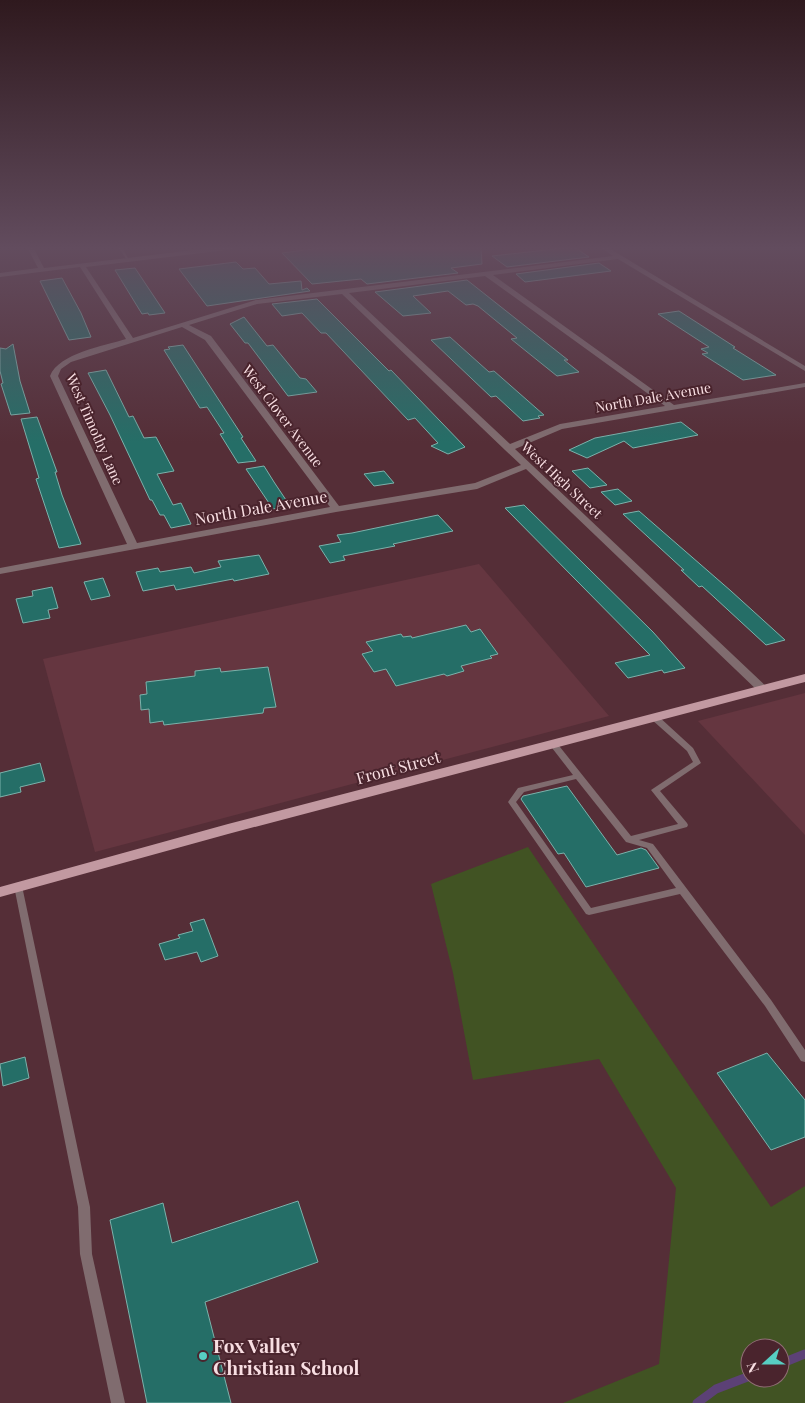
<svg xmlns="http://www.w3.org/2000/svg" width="805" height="1403" font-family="'Playfair Display',serif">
	<rect width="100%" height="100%" fill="#552e37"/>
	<g fill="#653640">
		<path d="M479 564 609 716 95 852 43 659Z"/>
		<path d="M805 693V835L698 721Z"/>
	</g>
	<path fill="#415323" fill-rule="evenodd" d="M528 847 771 1207 805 1186V1403H563L659 1364 676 1188 599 1059 473 1080 453 973 431 884ZM750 1348H780V1378H750Z"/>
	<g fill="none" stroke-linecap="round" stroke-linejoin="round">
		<g stroke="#5c4176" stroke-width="9">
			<path d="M780 1364 805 1354"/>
			<path d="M697 1403 716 1389 750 1376"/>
		</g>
	</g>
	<g fill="#256e67" stroke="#7bb2ab">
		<path d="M329 247H481L482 264 451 268 458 273 367 284 361 279 312 284 282 253Z"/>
		<path d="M574 247 589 257 507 267 492 256Z"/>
		<path d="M236 262 243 269 255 268 269 284 301 281 302 290 307 288 310 291 207 306 179 269Z"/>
		<path d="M599 263 611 271 525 282 516 274Z"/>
		<path d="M135 268 165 313 149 315 148 313 142 314 115 270Z"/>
		<path d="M62 278 81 313 91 337 69 340 40 281Z"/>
		<path d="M467 280 568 360H564L579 372 557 376 511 339 517 338 478 306 473 304 466 305 448 291 413 296 431 313 403 316 375 292Z"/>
		<path d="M317 299 389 371 391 370 465 447 448 454 431 446 438 443 415 418 408 420 326 333H321L302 313 282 316 272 304Z"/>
		<path d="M679 311 735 347 733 348 776 375 743 380 702 354 708 353 701 349 709 347 658 314Z"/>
		<path d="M244 317 267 346 273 345 300 378 306 379 317 392 288 396 248 343H245L230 324Z"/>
		<path d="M450 337 489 372 494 371 544 415 538 416 540 418 523 421 496 396 491 397 431 340Z"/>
		<path d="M13 344 20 381 30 413 11 415 1 384 3 383 0 371V348L6 349Z"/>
		<path d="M183 345 243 437 241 438 256 461 238 463 220 434 224 433 207 407 200 408 164 350 170 349 168 347Z"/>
		<path d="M106 370 129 417 133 416 144 438 156 437 174 471 157 474 173 505 181 503 191 524 171 528 164 515H160L152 500H150L110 415 88 373Z"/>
		<path d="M37 417 57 472H55L62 495 81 544 59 548 36 479 39 478 21 419Z"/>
		<path d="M681 422 698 435 633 448 624 441 587 458 569 450 595 438Z"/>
		<path d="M264 466 274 482 290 506 273 509 246 469Z"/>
		<path d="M588 468 607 485 590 488 572 471Z"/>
		<path d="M384 471 394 483 374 486 364 474Z"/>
		<path d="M618 489 632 501 615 505 601 492Z"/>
		<path d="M524 505 653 632 685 668 664 673 662 670 628 678 615 663 650 655 505 508Z"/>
		<path d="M639 511 731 591 785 640 766 645 702 586 699 587 681 570H684L623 514Z"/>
		<path d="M438 515 453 531 393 544 395 546 343 556 345 560 330 563 319 546 341 542 337 535 352 533Z"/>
		<path d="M259 555 269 574 234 581 233 579 176 590 174 585 143 591 136 572 158 568 160 572 191 567 194 573 221 567 218 561Z"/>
		<path d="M103 578 110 596 91 600 84 582Z"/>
		<path d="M52 587 58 608 48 610 50 618 23 623 16 599 33 596 32 591Z"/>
		<path d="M466 625 471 632 480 629 498 654 490 656 492 658 461 666 464 671 447 676 444 674 396 686 386 669 374 672 362 654 373 651 366 642 401 634 403 637 411 636 412 638Z"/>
		<path d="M268 667 276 707 264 708 263 713 164 725 163 721 150 723 149 709 141 710 140 695 147 694 146 682 195 676V671L220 668 221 672Z"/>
		<path d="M40 763 45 781 20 787 21 792 0 797V773Z"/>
		<path d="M567 786 617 855 641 848 646 850 659 868 586 887 564 853 558 854 521 799 523 796Z"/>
		<path d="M204 919 218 956 201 962 197 952 165 960 159 944 180 938 178 935 193 931 190 923Z"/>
		<path d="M767 1053 805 1100V1137L771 1150 717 1073Z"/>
		<path d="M25 1057 29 1078 3 1086 0 1064Z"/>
		<path d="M298 1201 318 1262 205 1302 231 1403H147L110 1220 163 1203 172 1243Z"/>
	</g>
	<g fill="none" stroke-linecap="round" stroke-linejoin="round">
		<g fill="#806c6f" fill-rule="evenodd">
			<path d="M118 247H122L129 260H127Z"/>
			<path d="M651 715H657L693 748 701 763 660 791 687 823 688 825 687 827 639 840 653 844 771 1000 805 1050V1062L801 1061 765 1006 680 894 589 915 586 914 508 802 518 788 573 775 549 744 553 742H556L631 836 678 824 651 790 693 762 687 751 651 719 650 717ZM576 779 626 842 647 848 676 888 591 908 516 802 524 792Z"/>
			<path d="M18 883 21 884 22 886 90 1207 92 1254 125 1403H111L80 1254 78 1207 14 886 15 884Z"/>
		</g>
		<path fill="#806c6f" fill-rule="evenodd" d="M27 247H33L44 268 219 247H238L235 249 86 267 133 338 256 300 613 256 600 247H607L805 366V371L618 259 493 275 674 405 805 383V387L562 429 515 449 769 689 767 692H759L526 469 477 489 336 512 0 574V568L127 544 50 376C59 353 104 346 126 339L80 267 0 277V273L38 268ZM485 276 665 406 560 424 510 444 349 293ZM342 294 505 450 521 465 475 483 339 506 211 336 189 325 257 304ZM182 327 205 340 330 507 137 543 58 376 61 369 71 362Z"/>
		<path fill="#c299a1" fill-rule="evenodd" d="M805 674V682L228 834 0 897V887L228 824Z"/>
	</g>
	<linearGradient id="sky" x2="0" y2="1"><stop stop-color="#2f191e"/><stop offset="0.56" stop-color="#624c5e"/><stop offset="1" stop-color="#624c5e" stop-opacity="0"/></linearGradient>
	<rect width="805" height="443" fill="url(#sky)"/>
	<circle fill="#57cec2" stroke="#4a242d" stroke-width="2" cx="203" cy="1356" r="5"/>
	<g text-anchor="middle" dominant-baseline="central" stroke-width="4" stroke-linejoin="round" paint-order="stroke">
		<g font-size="14" fill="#f8dee2" stroke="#4a242d">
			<text transform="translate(653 397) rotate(-10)">North Dale Avenue</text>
			<text transform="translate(283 416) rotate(53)">West Clover Avenue</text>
			<text transform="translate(95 429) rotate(66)">West Timothy Lane</text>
			<text transform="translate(562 480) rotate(43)">West High Street</text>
		</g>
		<g font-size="16" fill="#f8dee2" stroke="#4a242d">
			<text transform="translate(261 507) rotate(-10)">North Dale Avenue</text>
			<text transform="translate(398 767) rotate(-15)">Front Street</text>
		</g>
		<g font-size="19" font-weight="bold" fill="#f8dee2" stroke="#4a242d" text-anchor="start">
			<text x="213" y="1345">Fox Valley<tspan x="213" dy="22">Christian School</tspan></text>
		</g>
	</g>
	<g transform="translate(765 1363) rotate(249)"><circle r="24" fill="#4a242d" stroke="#906e75"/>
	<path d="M0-4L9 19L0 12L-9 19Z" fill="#57cec2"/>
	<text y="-8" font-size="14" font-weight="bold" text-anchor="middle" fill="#f8dee2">N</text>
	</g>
</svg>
